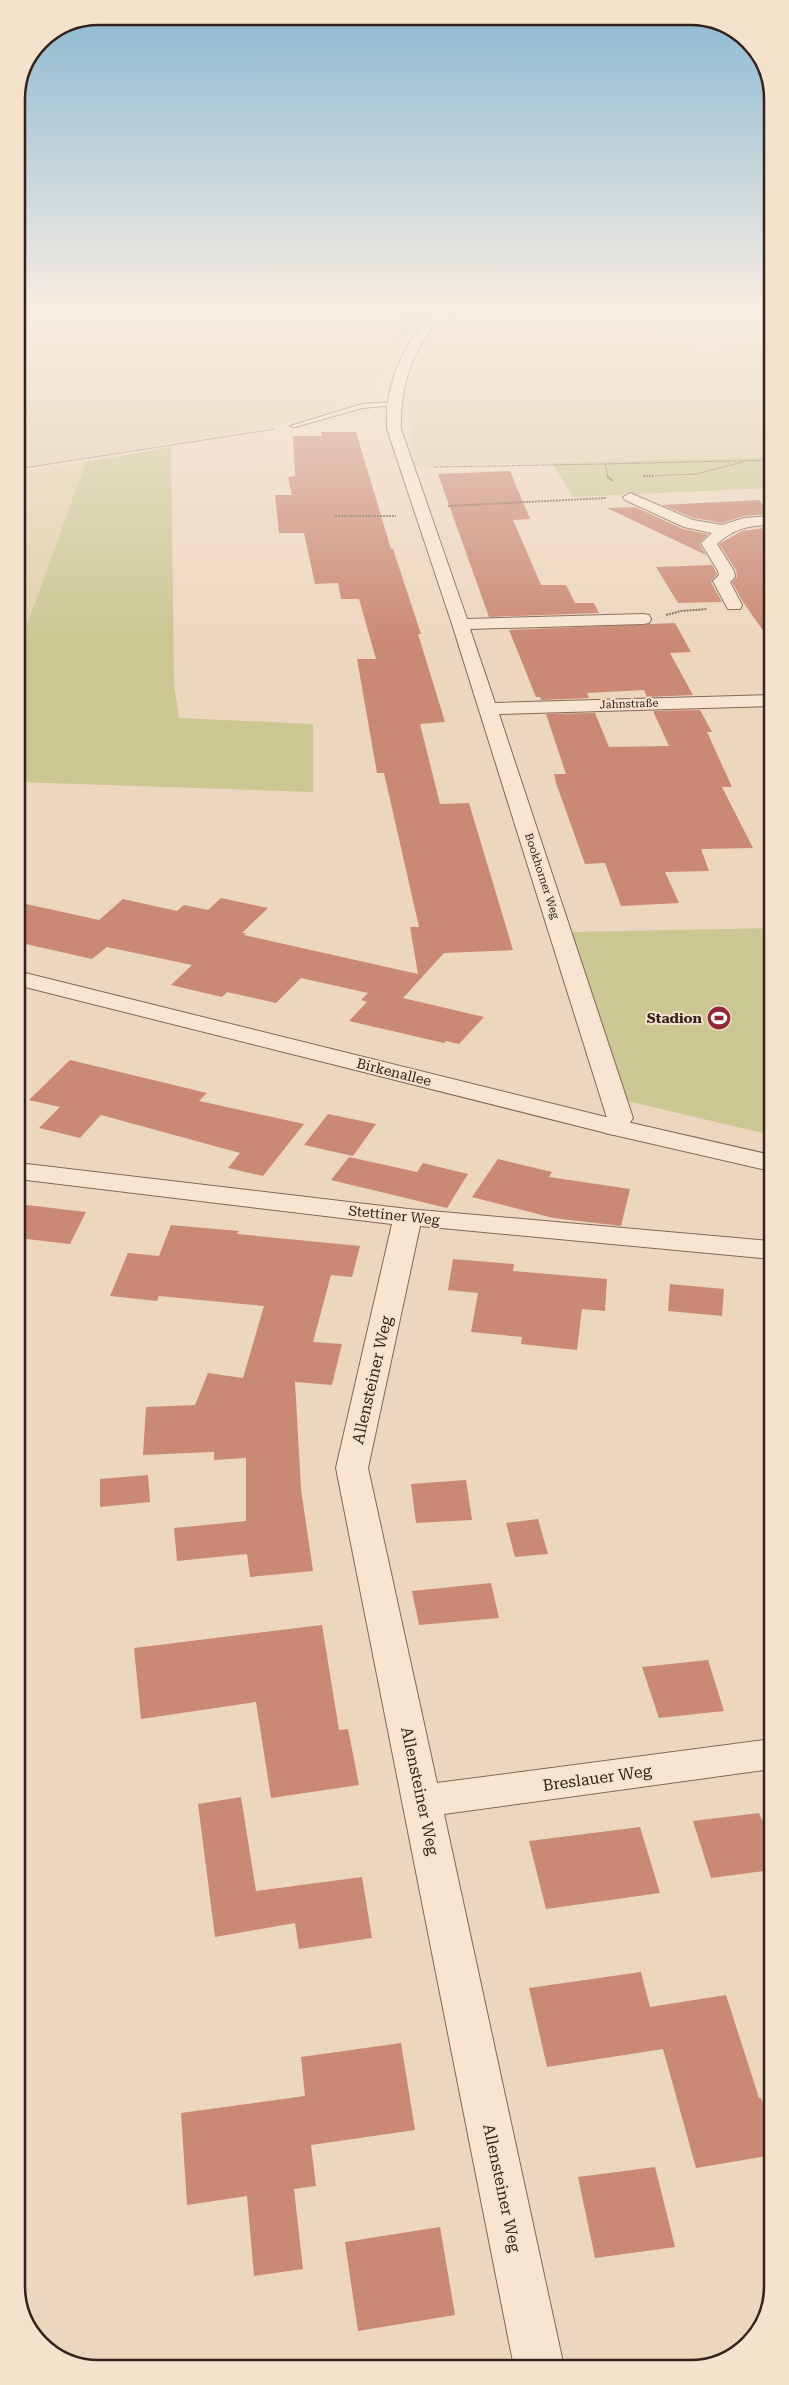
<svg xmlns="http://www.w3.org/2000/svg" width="789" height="2385" font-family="'Roboto Serif',serif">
	<rect width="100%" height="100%" fill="#edd6be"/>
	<g fill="#e2d0ac">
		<path d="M197 308H405L383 373 360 396 325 413 269 427 17 468V311Z"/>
		<path d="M468 308H611L705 351 770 339V457L415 466 405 393 427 335 456 313Z"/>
		<path d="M86 462 17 652V472Z"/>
	</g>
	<g fill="#cac793">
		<path d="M71 308H197L17 311Z"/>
		<path d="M405 308H430V312L390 352Z"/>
		<path d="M171 447 174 683 179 718 313 724V792L17 782V652L86 462Z"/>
		<path d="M770 457 771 488 573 497 552 463Z"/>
		<path d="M771 928V1135L627 1101 569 932Z"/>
	</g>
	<g fill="#ca8974">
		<path d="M321 432H356L391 549H393L421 634H418L445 722 420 724 440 804 469 803 513 950 444 953 403 998 484 1017 459 1044 446 1041 444 1043 349 1021 367 1002 361 1000 368 993 301 978 276 1003 227 992 222 997 171 985 192 965 107 947 92 959 17 942V902L99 920 123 899 177 911 184 905 208 910 221 898 268 908 242 933H246L244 935 418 974 410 927H419L384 773H377L357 659H376L359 599H341L338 583 315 584 304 533H279L275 495H292L288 477 295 476 293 436H322Z"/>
		<path d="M510 471 530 519 513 520 541 585H566L575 603H594L599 613 489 617 438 474Z"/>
		<path d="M759 500 771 514 744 516 722 523 694 518 662 505Z"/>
		<path d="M635 507 683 529 708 534 699 543 706 555 607 508Z"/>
		<path d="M771 527V642L743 602 732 582 737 577 736 570 719 544 742 531Z"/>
		<path d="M712 565 717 574 711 582 722 602 678 603 656 567Z"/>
		<path d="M675 623 691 652 670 653 693 695 647 697 644 690 587 693 589 698 541 700 540 697H536L509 630Z"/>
		<path d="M700 710 712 732H707L732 787H722L753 848 701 849 709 871 665 872 679 903 621 906 605 863 585 864 556 783 554 774H566L546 714 595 713 609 747 669 746 653 711Z"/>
		<path d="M70 1060 207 1093 199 1101 304 1124 263 1176 228 1168 240 1153 101 1115 80 1138 39 1128 60 1107 29 1100Z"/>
		<path d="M328 1114 376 1124 353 1156 304 1145Z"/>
		<path d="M349 1157 417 1172 423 1163 468 1174 447 1208 331 1180Z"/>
		<path d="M498 1159 552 1172 549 1177 630 1189 621 1226 553 1218 472 1197Z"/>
		<path d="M18 1204 86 1212 70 1244 18 1238Z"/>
		<path d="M171 1225 239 1231 237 1234 360 1246 352 1277 331 1275 313 1342 342 1344 332 1385 295 1382 301 1489 313 1571 250 1577 247 1554 177 1561 174 1528 246 1521V1458L214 1460V1452L143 1455 146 1407 195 1405 208 1373 243 1378 264 1306 159 1296 157 1301 110 1296 128 1253 159 1256Z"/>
		<path d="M453 1259 514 1264 513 1271 607 1279 605 1311 582 1309 577 1350 521 1344 522 1337 471 1332 478 1293 448 1290Z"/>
		<path d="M670 1284 724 1289 722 1316 668 1311Z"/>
		<path d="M148 1475 150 1502 100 1507V1479Z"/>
		<path d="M466 1480 472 1520 416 1523 411 1484Z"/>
		<path d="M538 1519 548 1554 515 1557 506 1523Z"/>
		<path d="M491 1583 499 1618 419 1625 412 1591Z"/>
		<path d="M322 1625 339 1730 348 1729 359 1785 271 1798 256 1702 141 1719 134 1648Z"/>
		<path d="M708 1660 724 1711 659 1718 642 1667Z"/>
		<path d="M241 1797 256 1891 362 1877 372 1938 299 1949 295 1923 215 1937 198 1804Z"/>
		<path d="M759 1813 762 1820 772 1819V1870L711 1878 693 1821Z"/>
		<path d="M640 1827 660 1893 546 1909 529 1841Z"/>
		<path d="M641 1972 650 2007 726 1995 759 2098H761L773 2133V2155L696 2168 663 2049 547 2067 529 1988Z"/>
		<path d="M401 2043 415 2130 311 2145 316 2186 294 2189 303 2269 254 2276 247 2196 187 2205 181 2113 305 2096 301 2057Z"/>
		<path d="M655 2167 675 2247 595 2258 578 2177Z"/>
		<path d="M440 2227 455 2315 358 2331 345 2242Z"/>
	</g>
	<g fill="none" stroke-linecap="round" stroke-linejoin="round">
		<defs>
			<path id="service" d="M394 402 396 405 362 408 295 427 290 426 362 404Z"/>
			<g id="minor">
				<path d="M443 308H455C449 316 439 320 432 328 409 357 400 393 401 429L467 619 643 614 649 615 651 619 649 623 643 624 470 629 495 703 771 695V706L499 714 633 1118 623 1133 614 1135 605 1133 601 1127 607 1118 452 624 387 429C387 420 386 411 388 402 393 367 413 327 443 308Z"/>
				<path d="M630 493 693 520 722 525 744 518 771 516V525C749 525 733 529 717 544L734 571 735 577 730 582 742 605 740 609H728L713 581 719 575 718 571 701 543 712 533 684 527 625 500 623 497Z"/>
				<path d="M18 1163 408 1209 771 1241V1259L420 1226 368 1468 437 1783 772 1739V1769L444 1814 564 2367H514L336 1468 392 1224 18 1179Z"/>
			</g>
			<path id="tertiary" d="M17 971 614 1119 771 1155V1171L614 1135 17 985Z"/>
		</defs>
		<use href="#service" stroke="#846757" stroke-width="2"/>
		<use href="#minor" stroke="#846757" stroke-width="2"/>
		<use href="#tertiary" stroke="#846757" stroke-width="2"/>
		<g stroke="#846757" stroke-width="1" stroke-dasharray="2 1" stroke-linecap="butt">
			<path d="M17 308H37"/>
			<path d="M605 464 770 460"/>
			<path d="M434 467 605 464 608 477"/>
			<path d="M17 469 275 429"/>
			<path d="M643 476 696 474 743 462"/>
		</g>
		<g stroke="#846757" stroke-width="2" stroke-dasharray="2 1" stroke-linecap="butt">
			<path d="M607 476 613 481"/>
			<path d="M643 476H653"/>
			<path d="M448 506 606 498"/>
			<path d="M335 516H396"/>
			<path d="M666 615 681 611 707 609"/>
		</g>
		<use href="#service" fill="#f8e5d1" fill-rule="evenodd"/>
		<use href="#minor" fill="#f8e5d1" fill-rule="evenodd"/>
		<use href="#tertiary" fill="#f8e5d1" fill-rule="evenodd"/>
	</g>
	<linearGradient id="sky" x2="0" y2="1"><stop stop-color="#8bb8d2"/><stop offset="0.48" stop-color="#f7ede2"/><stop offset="1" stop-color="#f7ede2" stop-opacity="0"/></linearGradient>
	<rect width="789" height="642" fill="url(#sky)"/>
	<defs>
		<symbol id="stadium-disc" viewBox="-11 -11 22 22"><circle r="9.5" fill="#92283c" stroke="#f4e2cd"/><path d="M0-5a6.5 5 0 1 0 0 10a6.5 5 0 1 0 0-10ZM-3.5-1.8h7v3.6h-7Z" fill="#fff"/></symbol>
	</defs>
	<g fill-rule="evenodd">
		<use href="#stadium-disc" x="705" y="1004" width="28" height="28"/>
	</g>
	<g text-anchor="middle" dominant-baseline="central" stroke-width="4" stroke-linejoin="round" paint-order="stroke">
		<g font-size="11" fill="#34231c" stroke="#f4e2cd">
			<text transform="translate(629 704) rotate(-2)">Jahnstraße</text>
			<text transform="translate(542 876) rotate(72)">Bookhorner Weg</text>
		</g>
		<g font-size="14" font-weight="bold" fill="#34231c" stroke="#f4e2cd" text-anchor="end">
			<text x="702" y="1018">Stadion</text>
		</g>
		<g font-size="14" fill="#34231c" stroke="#f4e2cd">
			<text transform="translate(394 1072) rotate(14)">Birkenallee</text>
			<text transform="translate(394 1215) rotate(6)">Stettiner Weg</text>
		</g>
		<g font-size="16" fill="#34231c" stroke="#f4e2cd">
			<text transform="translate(372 1380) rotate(-77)">Allensteiner Weg</text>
			<text transform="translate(597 1778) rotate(-8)">Breslauer Weg</text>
			<text transform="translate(420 1791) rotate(78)">Allensteiner Weg</text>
			<text transform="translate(502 2188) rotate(78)">Allensteiner Weg</text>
		</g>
	</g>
	<path d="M0 0H789V2385H0ZM99 25H690A74 74 0 0 1 764 99V2286A74 74 0 0 1 690 2360H99A74 74 0 0 1 25 2286V99A74 74 0 0 1 99 25Z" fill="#f4e2cd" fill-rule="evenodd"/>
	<path fill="none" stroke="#34231c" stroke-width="2.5" d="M99 25H690A74 74 0 0 1 764 99V2286A74 74 0 0 1 690 2360H99A74 74 0 0 1 25 2286V99A74 74 0 0 1 99 25Z"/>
</svg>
